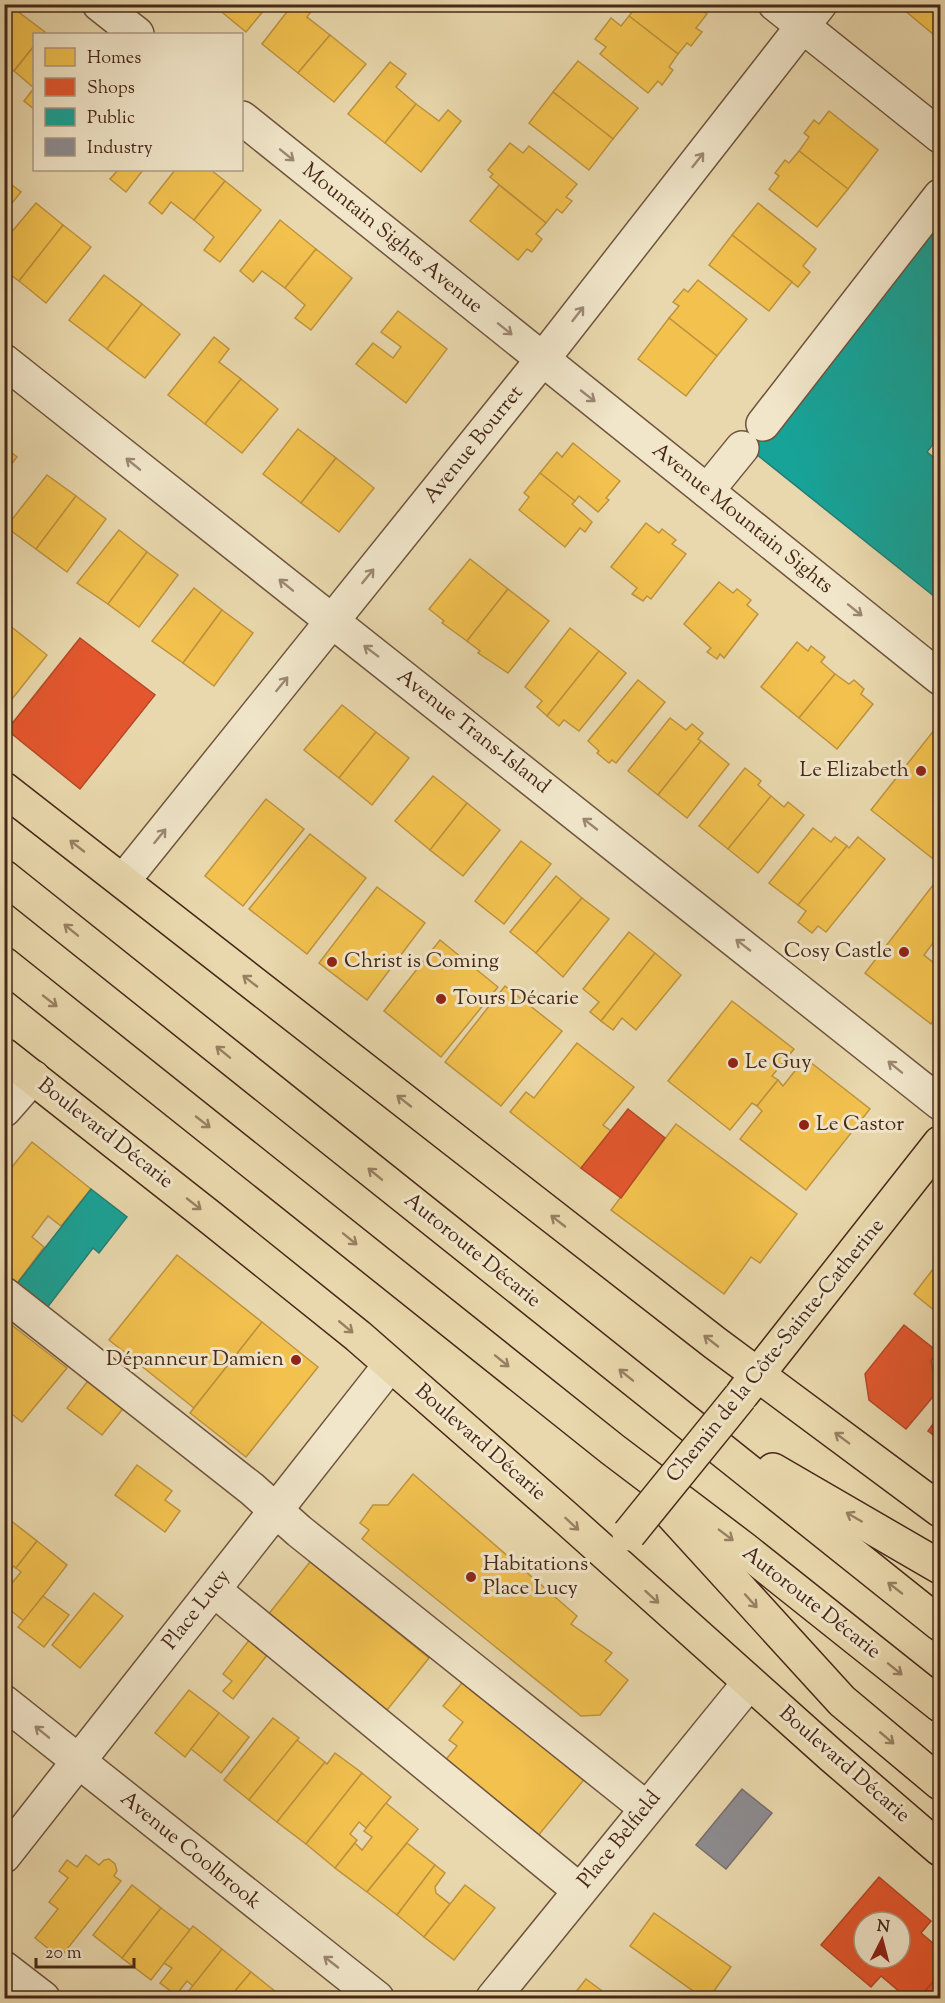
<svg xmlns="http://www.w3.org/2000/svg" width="945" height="2003" font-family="'Sorts Mill Goudy',serif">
	<rect width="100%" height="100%" fill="#e9d8ad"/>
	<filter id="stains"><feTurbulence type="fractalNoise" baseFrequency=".00333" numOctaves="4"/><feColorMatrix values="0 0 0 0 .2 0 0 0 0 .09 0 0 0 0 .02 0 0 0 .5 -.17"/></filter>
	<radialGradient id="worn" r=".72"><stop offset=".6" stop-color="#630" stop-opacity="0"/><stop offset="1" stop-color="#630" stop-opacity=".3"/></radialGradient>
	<g fill="#f2c14e" stroke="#bf933e" stroke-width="1.5">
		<path d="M8 4 45 32 43 34H34V46L14 71 4 64V9Z"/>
		<path d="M212 4H269L246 32Z"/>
		<path d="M293 4 315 6 307 17 330 35 298 73 262 44Z"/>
		<path d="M638 4H694L707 14 696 28 702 32 691 46 687 43 678 54 629 16Z"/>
		<path d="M897 4H940V40Z"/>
		<path d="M629 16 678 54 669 67 673 70 662 85 658 81 648 93 600 54 606 47 595 39 611 18 621 26Z"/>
		<path d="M330 35 366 64 334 102 298 73Z"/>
		<path d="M34 46V109L24 101 34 88 14 71Z"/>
		<path d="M578 61 638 108 613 139 553 92Z"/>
		<path d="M390 62 406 74 396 87 416 104 385 143 348 114Z"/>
		<path d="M553 92 613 139 589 170 529 123Z"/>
		<path d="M416 104 439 121 448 110 461 121 421 172 385 143Z"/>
		<path d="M829 111 878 150 848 189 799 151 809 137 804 133 814 120 819 124Z"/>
		<path d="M510 143 523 153 529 146 577 184 566 197 572 201 562 213 557 209 546 223 490 177 493 174 488 170Z"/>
		<path d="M799 151 848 189 817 227 769 189 779 176 775 173 785 160 789 163Z"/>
		<path d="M118 170H143L126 192 110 179Z"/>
		<path d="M175 170H211L225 181 194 220 171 202 162 214 149 203Z"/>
		<path d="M4 179 21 192 4 213Z"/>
		<path d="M225 181 261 210 220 262 204 250 214 237 194 220Z"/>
		<path d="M499 185 546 223 536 234 542 239 532 252 527 249 518 260 470 221Z"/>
		<path d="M36 203 63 225 19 281 4 270V241Z"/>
		<path d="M758 203 816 249 803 266 810 272 798 287 732 235Z"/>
		<path d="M280 220 316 249 285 288 262 271 253 282 240 271Z"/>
		<path d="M63 225 91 247 46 303 19 281Z"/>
		<path d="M732 235 792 282 769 311 709 265Z"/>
		<path d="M316 249 352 278 311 330 295 318 305 305 285 288Z"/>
		<path d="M104 275 142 304 107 349 69 320Z"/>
		<path d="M698 280 747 319 717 356 669 318 679 306 673 302 684 289 688 292Z"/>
		<path d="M142 304 180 334 145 378 107 349Z"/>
		<path d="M398 311 447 349 406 403 356 364 373 343 393 358 401 347 381 332Z"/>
		<path d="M669 318 717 356 686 396 638 359Z"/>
		<path d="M214 337 229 349 219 362 241 379 205 424 168 395Z"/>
		<path d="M241 379 278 409 242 453 205 424Z"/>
		<path d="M298 429 336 458 301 503 263 474Z"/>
		<path d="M573 443 620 481 606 498 609 500 598 512 579 496 575 501 540 473 557 452 562 457Z"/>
		<path d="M4 447 17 457 4 474Z"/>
		<path d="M336 458 374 488 339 532 301 503Z"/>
		<path d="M540 473 575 501 572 504 592 522 585 532 580 528 565 547 519 510 529 497 524 493Z"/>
		<path d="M47 475 76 496 36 549 6 527Z"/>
		<path d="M76 496 106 519 67 572 36 549Z"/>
		<path d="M646 523 659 533 662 529 676 540 672 544 686 554 651 599 647 596 643 601 632 594 637 588 611 567Z"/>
		<path d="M119 530 147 552 108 604 77 583Z"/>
		<path d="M147 552 178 575 139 627 108 604Z"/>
		<path d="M470 559 508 589 467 641 442 623 444 621 429 609Z"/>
		<path d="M719 582 733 593 737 589 751 600 747 605 758 614 724 658 720 654 717 659 707 652 711 648 684 624Z"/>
		<path d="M194 588 222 610 183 663 152 641Z"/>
		<path d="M508 589 549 621 508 673 478 653 480 651 467 641Z"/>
		<path d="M222 610 253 633 214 686 183 663Z"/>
		<path d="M4 621 47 655 4 709Z"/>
		<path d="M570 628 599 651 547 716 537 707 542 701 525 687Z"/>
		<path d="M797 642 808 651 811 646 825 657 821 662 835 674 799 718 761 687Z"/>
		<path d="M599 651 626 673 579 731 564 720 559 726 547 716Z"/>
		<path d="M835 674 849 684 854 680 864 689 861 694 873 704 837 749 799 718Z"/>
		<path d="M638 680 665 702 616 763 612 760 609 763 597 753 599 751 588 741Z"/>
		<path d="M342 705 376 732 339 778 304 750Z"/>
		<path d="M670 718 686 730 692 724 703 733 698 739 701 741 658 795 628 771Z"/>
		<path d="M935 729 940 733V848L932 858 871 810Z"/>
		<path d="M376 732 409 758 372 805 339 778Z"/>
		<path d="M701 741 729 764 687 818 658 795Z"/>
		<path d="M745 768 761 781 758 785 771 796 728 849 699 826Z"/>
		<path d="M433 776 467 803 430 850 395 821Z"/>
		<path d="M771 796 784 807 788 802 804 815 758 873 728 849Z"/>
		<path d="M266 799 304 829 243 906 205 876Z"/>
		<path d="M467 803 500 830 463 876 430 850Z"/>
		<path d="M813 828 831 842 835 837 847 846 798 905 769 883Z"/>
		<path d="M310 834 366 878 307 954 249 909Z"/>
		<path d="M858 837 885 859 826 932 818 926 812 933 798 922 806 911 798 905 847 846 849 848Z"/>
		<path d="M521 841 551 864 504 924 475 901Z"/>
		<path d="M556 876 582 898 536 953 510 932Z"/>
		<path d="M937 880 940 883V949L933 943 924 955 940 968V1012L931 1024 865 973Z"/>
		<path d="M377 887 425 923 367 1000 319 963Z"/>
		<path d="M582 898 609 919 563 977 536 953Z"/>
		<path d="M629 932 655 953 601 1021 590 1012 599 1002 583 989Z"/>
		<path d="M440 940 498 987 441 1057 384 1011Z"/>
		<path d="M655 953 681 975 636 1030 622 1018 613 1030 601 1021Z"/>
		<path d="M505 986 562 1031 501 1106 445 1062Z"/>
		<path d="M732 1001 794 1049 772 1076 778 1080 757 1106 752 1103 730 1130 668 1081Z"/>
		<path d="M577 1043 634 1087 603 1125 611 1131 581 1168 510 1112 526 1092 534 1098Z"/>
		<path d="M805 1058 870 1109 806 1190 740 1139 762 1111 757 1106 778 1080 783 1086Z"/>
		<path d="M676 1124 797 1214 760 1263 751 1257 724 1294 611 1210Z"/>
		<path d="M32 1142 91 1189 61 1226 48 1216 32 1237 44 1247 15 1286 4 1278V1177Z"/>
		<path d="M177 1255 262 1322 194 1408 109 1340Z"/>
		<path d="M940 1260V1315L914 1294Z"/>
		<path d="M4 1319 67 1368 22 1422 4 1408Z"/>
		<path d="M262 1322 318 1367 246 1457 190 1413Z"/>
		<path d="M94 1373 129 1401 102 1435 67 1408Z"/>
		<path d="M137 1465 172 1491 165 1500 180 1511 165 1532 115 1495Z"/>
		<path d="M413 1474 577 1616 571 1624 612 1653 605 1661 628 1680 600 1715 581 1716 362 1539 369 1530 360 1523 373 1505H388Z"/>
		<path d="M10 1520 37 1541 16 1568 14 1566 4 1577V1527Z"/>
		<path d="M37 1541 67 1565 24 1621 4 1605V1593L21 1572 16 1568Z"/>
		<path d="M310 1562 429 1658 383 1715 264 1620Z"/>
		<path d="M94 1593 123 1616 80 1668 52 1645Z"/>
		<path d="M43 1596 69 1615 44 1647 18 1627Z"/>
		<path d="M253 1635 271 1650 233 1699 223 1691 232 1681 223 1674Z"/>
		<path d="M466 1678 587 1776 537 1837 444 1762 457 1746 449 1740 463 1722 443 1706Z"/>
		<path d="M189 1690 219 1713 185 1757 155 1733Z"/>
		<path d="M219 1713 249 1737 221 1773 191 1749Z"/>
		<path d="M273 1718 299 1738 249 1800 224 1780Z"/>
		<path d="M297 1740 325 1762 277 1822 249 1800Z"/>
		<path d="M335 1753 362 1773 306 1844 277 1822 325 1762 327 1764Z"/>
		<path d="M362 1773 391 1797 366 1828 359 1822 350 1834 357 1840 335 1868 306 1844Z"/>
		<path d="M386 1803 418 1829 367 1892 335 1868 355 1843 362 1850 372 1837 364 1831Z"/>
		<path d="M407 1843 435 1865 397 1915 367 1892Z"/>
		<path d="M86 1855 99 1865 104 1860 109 1859 115 1864 117 1871 114 1876 121 1881 60 1958 35 1938 58 1909 49 1902 68 1878 59 1871 67 1860 77 1867Z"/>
		<path d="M435 1865 445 1873 435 1887 436 1893 450 1904 424 1937 397 1915Z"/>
		<path d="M132 1885 161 1908 122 1958 93 1935Z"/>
		<path d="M465 1885 495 1908 454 1960 424 1937Z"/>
		<path d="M161 1908 190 1930 151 1980 122 1958Z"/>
		<path d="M654 1913 731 1967 709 1998H703L630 1946Z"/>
		<path d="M193 1926 222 1949 193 1986 187 1981 176 1995 160 1983 172 1968 164 1963Z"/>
		<path d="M222 1949 251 1972 229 1998H183Z"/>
		<path d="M251 1972 281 1996 279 1998H229Z"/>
		<path d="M586 1979 609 1996 607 1998H571Z"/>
		<path d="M4 1980 29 1998H4Z"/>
	</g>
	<g fill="#e4572e" stroke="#b54928" stroke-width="1.5" fill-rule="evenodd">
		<path d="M80 638 155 695 80 789 7 730Z"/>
		<path d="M628 1109 665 1138 621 1198 581 1168Z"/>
		<path d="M904 1325 938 1352 931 1361 937 1392 906 1429 869 1400 865 1374Z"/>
		<path d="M940 1414V1440L928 1431Z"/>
		<path d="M879 1877 931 1921 921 1933 940 1949V1974L919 1998H907L881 1976 871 1987 821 1945ZM864 1922H900V1958H864Z"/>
		<path d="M940 1974V1998H919Z"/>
	</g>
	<g fill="#17a398" stroke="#267e72" stroke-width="1.5">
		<path d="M932 224 940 230V435L927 452 940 462V601L751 450Z"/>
		<path d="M91 1189 127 1217 99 1253 93 1248 43 1313 12 1290Z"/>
	</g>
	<path fill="#8d8d92" stroke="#786f6e" stroke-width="1.5" d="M742 1789 772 1813 726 1869 696 1845Z"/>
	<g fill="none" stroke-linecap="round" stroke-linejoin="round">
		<defs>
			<g id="minor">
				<path d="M99 4 137 34"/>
				<path d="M775 4 940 136"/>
				<path d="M242 118 940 678"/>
				<path d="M4 361 940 1103"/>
				<path d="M763 424 940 196"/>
				<path d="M707 491 742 448"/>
				<path d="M123 881 542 360 820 4"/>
				<path d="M4 1110 33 1077"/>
				<path d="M4 1294 252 1489 299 1531 646 1808"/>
				<path d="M214 1590 579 1890"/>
				<path d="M4 1702 377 1998"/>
				<path d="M4 1856 390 1365"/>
				<path d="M4 1968 43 1998"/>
				<path d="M493 1998 749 1683"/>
			</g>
			<g id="major">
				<path d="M4 789 715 1343 940 1510"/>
				<path d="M4 1055 211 1218 358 1336 565 1517 832 1756 940 1849"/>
				<path d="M743 1393 940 1143"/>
			</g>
			<g id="highway">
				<path d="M4 877 940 1624"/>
				<path d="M4 964 612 1449 744 1549 940 1705"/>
				<path d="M773 1470 940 1567"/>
				<path d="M668 1510 842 1701 940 1783"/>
			</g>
		</defs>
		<use href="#minor" stroke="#70543e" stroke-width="36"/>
		<use href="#major" stroke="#482819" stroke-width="36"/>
		<use href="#highway" stroke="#482819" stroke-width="36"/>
		<use href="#minor" stroke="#f1e6ca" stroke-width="33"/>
		<use href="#major" stroke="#e9d8ad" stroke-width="33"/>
		<use href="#highway" stroke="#e9d8ad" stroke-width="33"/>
		<defs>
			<path id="major-bridge" d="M629 1534 740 1397"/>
		</defs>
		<use href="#major-bridge" stroke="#482819" stroke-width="36" stroke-linecap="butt"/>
		<use href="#major-bridge" stroke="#e9d8ad" stroke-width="33"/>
	</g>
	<defs><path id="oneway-shaft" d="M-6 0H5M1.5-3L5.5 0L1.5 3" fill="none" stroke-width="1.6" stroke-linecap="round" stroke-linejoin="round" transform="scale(1.5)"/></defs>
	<g stroke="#9c8772">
		<use href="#oneway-shaft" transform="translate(287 155) rotate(39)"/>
		<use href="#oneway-shaft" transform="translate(698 160) rotate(-52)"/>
		<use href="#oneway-shaft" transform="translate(578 314) rotate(-52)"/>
		<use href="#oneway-shaft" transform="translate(505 329) rotate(39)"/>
		<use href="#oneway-shaft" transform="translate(588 396) rotate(38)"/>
		<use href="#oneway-shaft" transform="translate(133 464) rotate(-141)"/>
		<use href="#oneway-shaft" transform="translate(368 576) rotate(-51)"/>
		<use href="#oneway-shaft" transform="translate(286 585) rotate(-141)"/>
		<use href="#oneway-shaft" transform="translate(855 610) rotate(39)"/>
		<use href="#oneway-shaft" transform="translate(371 651) rotate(-143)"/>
		<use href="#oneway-shaft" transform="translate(282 684) rotate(-51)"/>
		<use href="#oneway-shaft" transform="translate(590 824) rotate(-142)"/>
		<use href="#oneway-shaft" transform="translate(160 836) rotate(-51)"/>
		<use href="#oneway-shaft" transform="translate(743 945) rotate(-142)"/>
		<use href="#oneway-shaft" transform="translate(895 1067) rotate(-141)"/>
		<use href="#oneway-shaft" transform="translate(42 1732) rotate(-141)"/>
		<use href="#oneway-shaft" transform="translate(331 1962) rotate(-142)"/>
	</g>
	<g stroke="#988063">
		<use href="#oneway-shaft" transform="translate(77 846) rotate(-142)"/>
		<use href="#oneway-shaft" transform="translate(71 930) rotate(-141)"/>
		<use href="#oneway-shaft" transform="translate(250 981) rotate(-142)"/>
		<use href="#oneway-shaft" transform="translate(50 1001) rotate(38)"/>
		<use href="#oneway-shaft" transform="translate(223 1052) rotate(-141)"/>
		<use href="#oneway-shaft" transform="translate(404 1101) rotate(-142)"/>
		<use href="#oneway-shaft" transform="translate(203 1122) rotate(38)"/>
		<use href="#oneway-shaft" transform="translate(375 1174) rotate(-141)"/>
		<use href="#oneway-shaft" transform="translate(194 1204) rotate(38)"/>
		<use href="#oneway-shaft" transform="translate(558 1221) rotate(-142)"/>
		<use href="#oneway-shaft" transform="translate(350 1239) rotate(39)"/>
		<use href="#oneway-shaft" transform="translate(346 1327) rotate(40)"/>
		<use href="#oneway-shaft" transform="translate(711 1341) rotate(-142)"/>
		<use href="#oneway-shaft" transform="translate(502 1361) rotate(39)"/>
		<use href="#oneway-shaft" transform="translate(626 1375) rotate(-141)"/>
		<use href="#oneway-shaft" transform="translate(842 1438) rotate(-143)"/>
		<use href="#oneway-shaft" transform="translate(854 1517) rotate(-150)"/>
		<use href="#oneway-shaft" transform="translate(572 1524) rotate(43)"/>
		<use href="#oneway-shaft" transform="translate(726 1535) rotate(37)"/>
		<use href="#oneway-shaft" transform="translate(895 1588) rotate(-142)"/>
		<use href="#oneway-shaft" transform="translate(652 1597) rotate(42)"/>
		<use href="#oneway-shaft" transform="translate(751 1601) rotate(48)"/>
		<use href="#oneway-shaft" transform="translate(895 1669) rotate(39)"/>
		<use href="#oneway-shaft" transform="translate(887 1738) rotate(40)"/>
	</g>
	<g fill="#8f2418" stroke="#f1e6ca" stroke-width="2">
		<circle cx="921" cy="771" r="6"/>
		<circle cx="904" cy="952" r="6"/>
		<circle cx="332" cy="962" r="6"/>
		<circle cx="441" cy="999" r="6"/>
		<circle cx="733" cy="1063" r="6"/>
		<circle cx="804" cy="1125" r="6"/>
		<circle cx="296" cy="1360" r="6"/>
		<circle cx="471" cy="1577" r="6"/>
	</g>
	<g text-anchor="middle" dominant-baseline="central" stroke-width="6" stroke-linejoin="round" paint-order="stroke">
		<g font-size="21" fill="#482819" stroke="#f1e6ca">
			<text transform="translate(392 239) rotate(39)">Mountain Sights Avenue</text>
			<text transform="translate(474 445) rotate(-51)">Avenue Bourret</text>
			<text transform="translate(742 519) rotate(39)">Avenue Mountain Sights</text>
			<text transform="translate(473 732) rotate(38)">Avenue Trans-Island</text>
			<text transform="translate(105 1134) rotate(38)">Boulevard Décarie</text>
			<text transform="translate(472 1251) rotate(39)">Autoroute Décarie</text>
			<text transform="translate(776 1351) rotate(-51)">Chemin de la Côte-Sainte-Catherine</text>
			<text transform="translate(480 1443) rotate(41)">Boulevard Décarie</text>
			<text transform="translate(811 1603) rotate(38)">Autoroute Décarie</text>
			<text transform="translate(197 1610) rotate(-52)">Place Lucy</text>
			<text transform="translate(844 1765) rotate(41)">Boulevard Décarie</text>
			<text transform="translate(620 1840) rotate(-51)">Place Belfield</text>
			<text transform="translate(190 1851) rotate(39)">Avenue Coolbrook</text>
		</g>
		<g font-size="21" fill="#482819" stroke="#f1e6ca" text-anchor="start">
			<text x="909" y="771" text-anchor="end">Le Elizabeth</text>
			<text x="892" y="952" text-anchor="end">Cosy Castle</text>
			<text x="344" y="962">Christ is Coming</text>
			<text x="453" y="999">Tours Décarie</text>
			<text x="745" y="1063">Le Guy</text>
			<text x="816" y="1125">Le Castor</text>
			<text x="284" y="1360" text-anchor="end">Dépanneur Damien</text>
			<text x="483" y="1565">Habitations<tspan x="483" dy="24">Place Lucy</tspan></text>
		</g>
	</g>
	<rect width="945" height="2003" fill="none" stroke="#e9d8ad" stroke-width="24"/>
	<rect x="6" y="6" width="933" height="1991" fill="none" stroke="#482819" stroke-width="3"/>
	<rect x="12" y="12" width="921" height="1979" fill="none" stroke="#482819" stroke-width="1.5"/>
	<rect x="33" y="33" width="210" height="138" fill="#f1e6ca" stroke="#ad9a83" stroke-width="1.5"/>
	<rect x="45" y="48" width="30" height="18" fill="#f2c14e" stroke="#ad9a83" stroke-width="1.5"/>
	<text x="87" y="63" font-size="18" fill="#482819">Homes</text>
	<rect x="45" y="78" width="30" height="18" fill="#e4572e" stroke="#ad9a83" stroke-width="1.5"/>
	<text x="87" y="93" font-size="18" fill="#482819">Shops</text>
	<rect x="45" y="108" width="30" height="18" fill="#17a398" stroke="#ad9a83" stroke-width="1.5"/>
	<text x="87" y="123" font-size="18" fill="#482819">Public</text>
	<rect x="45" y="138" width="30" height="18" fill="#8d8d92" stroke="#ad9a83" stroke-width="1.5"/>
	<text x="87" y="153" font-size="18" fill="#482819">Industry</text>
	<g transform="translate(882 1940) rotate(6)"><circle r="28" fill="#f1e6ca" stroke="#ad9a83" stroke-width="1.5"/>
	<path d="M0-4.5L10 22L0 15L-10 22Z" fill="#8f2418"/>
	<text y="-9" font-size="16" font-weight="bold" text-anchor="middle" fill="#482819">N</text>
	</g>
	<path d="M36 1958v9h98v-9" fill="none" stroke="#482819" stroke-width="3"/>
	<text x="45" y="1958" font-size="18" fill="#482819" stroke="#f1e6ca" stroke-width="4.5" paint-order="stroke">20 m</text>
	<rect width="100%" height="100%" filter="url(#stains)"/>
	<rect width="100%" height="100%" fill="url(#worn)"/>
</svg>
